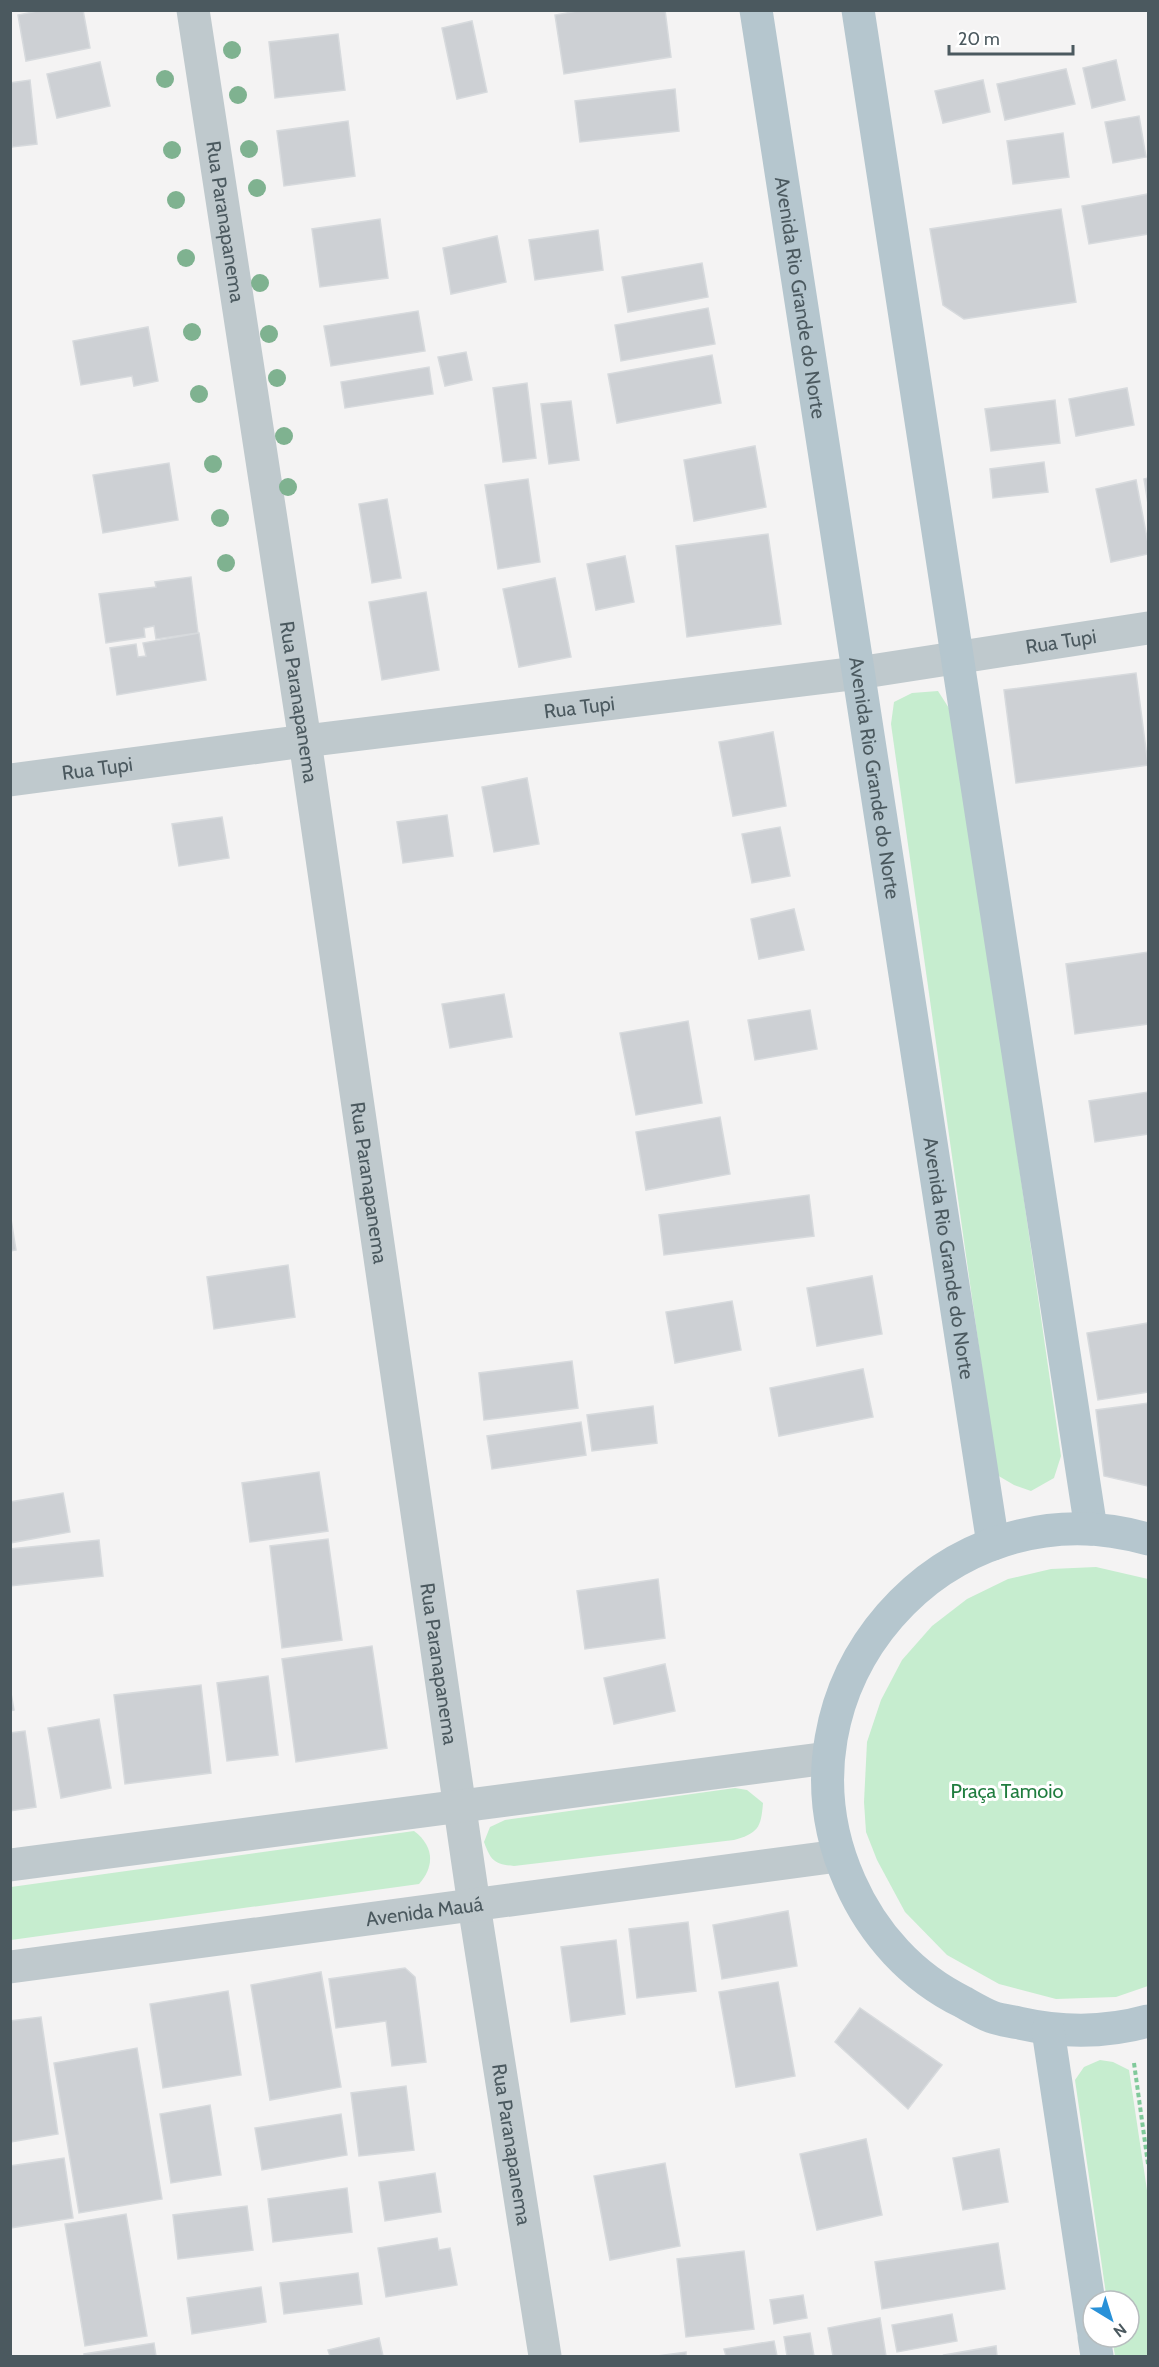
<svg xmlns="http://www.w3.org/2000/svg" width="1159" height="2367" font-family="Cabin,sans-serif">
	<rect width="100%" height="100%" fill="#f4f3f3"/>
	<g fill="#c6edcf">
		<path d="M938 691 954 716 1061 1456 1054 1478 1031 1491 1014 1485 997 1475 891 724 894 702 912 693Z"/>
		<path d="M1096 1567 1148 1579V1986L1116 1997 1056 1999 999 1984 947 1955 905 1912 877 1860 866 1832 864 1802 867 1742 881 1700 902 1660 932 1626 967 1599 1008 1579 1051 1569Z"/>
		<path d="M735 1788 747 1790 763 1803C761 1828 758 1833 734 1840L514 1866C494 1864 491 1861 484 1842L490 1827 505 1820Z"/>
		<path d="M414 1831C434 1846 435 1866 419 1884L11 1940V1887Z"/>
		<path d="M1100 2060 1113 2062 1129 2070 1148 2197V2356H1115L1112 2337H1129V2301H1107L1075 2080 1084 2067Z"/>
	</g>
	<g fill="#cdd0d4" stroke="#d7dadd" stroke-width="1.5">
		<path d="M42 10H83L90 48 26 61 18 15Z"/>
		<path d="M583 10H665L671 57 564 74 555 15Z"/>
		<path d="M472 21 487 92 457 99 442 28Z"/>
		<path d="M338 34 345 90 275 98 269 42Z"/>
		<path d="M1116 60 1125 100 1092 108 1083 68Z"/>
		<path d="M100 62 110 106 57 118 47 74Z"/>
		<path d="M1066 69 1075 104 1005 120 997 84Z"/>
		<path d="M30 80 37 144 12 147 10 83Z"/>
		<path d="M983 80 990 112 943 123 935 91Z"/>
		<path d="M675 89 679 131 580 142 575 101Z"/>
		<path d="M1139 116 1146 157 1113 163 1105 122Z"/>
		<path d="M348 121 355 176 284 186 277 131Z"/>
		<path d="M1063 133 1069 177 1013 184 1007 141Z"/>
		<path d="M1148 194V234L1089 244 1082 206Z"/>
		<path d="M1061 209 1076 302 964 319 943 305 930 229Z"/>
		<path d="M380 219 388 278 320 287 312 229Z"/>
		<path d="M598 230 603 270 535 280 529 240Z"/>
		<path d="M497 236 506 282 451 294 443 248Z"/>
		<path d="M702 263 708 297 628 312 622 277Z"/>
		<path d="M708 308 715 344 621 361 615 325Z"/>
		<path d="M418 311 425 351 331 366 324 326Z"/>
		<path d="M148 327 158 381 134 386 132 376 81 385 73 341Z"/>
		<path d="M466 352 472 380 445 386 438 357Z"/>
		<path d="M712 355 721 403 617 423 608 374Z"/>
		<path d="M429 367 433 394 345 408 341 382Z"/>
		<path d="M527 383 536 458 503 462 493 388Z"/>
		<path d="M1127 388 1134 425 1076 436 1069 399Z"/>
		<path d="M1055 400 1060 443 991 451 985 409Z"/>
		<path d="M571 401 579 460 549 464 541 404Z"/>
		<path d="M755 446 766 507 694 521 684 460Z"/>
		<path d="M1044 462 1048 492 993 498 990 469Z"/>
		<path d="M169 463 178 520 103 533 93 475Z"/>
		<path d="M1148 478V504L1144 479Z"/>
		<path d="M528 479 540 562 498 569 485 485Z"/>
		<path d="M1136 480 1148 543V554L1111 562 1096 489Z"/>
		<path d="M387 499 401 578 372 583 359 504Z"/>
		<path d="M768 534 781 624 687 637 676 546Z"/>
		<path d="M625 556 634 602 596 610 587 564Z"/>
		<path d="M191 577 198 633 156 639 154 626 144 628 145 637 106 643 99 594 156 587 155 582Z"/>
		<path d="M555 578 571 657 519 667 503 589Z"/>
		<path d="M426 592 439 670 382 680 369 602Z"/>
		<path d="M199 633 206 680 117 695 110 648 136 644 138 657 146 656 143 643Z"/>
		<path d="M1136 673 1148 765 1016 783 1004 690Z"/>
		<path d="M773 732 786 806 733 816 719 742Z"/>
		<path d="M527 778 539 844 494 852 482 787Z"/>
		<path d="M447 815 453 856 403 863 397 822Z"/>
		<path d="M222 817 229 858 179 866 172 824Z"/>
		<path d="M780 827 790 876 752 883 742 834Z"/>
		<path d="M794 909 804 950 759 959 751 919Z"/>
		<path d="M1148 952V1024L1075 1034 1066 964Z"/>
		<path d="M504 994 512 1037 450 1048 442 1004Z"/>
		<path d="M810 1010 817 1049 755 1060 748 1020Z"/>
		<path d="M688 1021 702 1103 636 1115 620 1033Z"/>
		<path d="M1148 1092V1134L1095 1142 1089 1101Z"/>
		<path d="M720 1117 730 1174 646 1190 636 1132Z"/>
		<path d="M809 1195 814 1236 664 1255 659 1215Z"/>
		<path d="M10 1213 16 1250 10 1251Z"/>
		<path d="M288 1265 295 1317 214 1329 207 1277Z"/>
		<path d="M872 1276 882 1334 817 1346 807 1288Z"/>
		<path d="M732 1301 741 1350 675 1363 666 1312Z"/>
		<path d="M1148 1323V1392L1098 1400 1087 1333Z"/>
		<path d="M572 1361 578 1408 484 1420 479 1373Z"/>
		<path d="M863 1369 873 1417 779 1436 770 1388Z"/>
		<path d="M1148 1403V1486L1104 1476 1096 1410Z"/>
		<path d="M653 1406 657 1443 592 1451 587 1415Z"/>
		<path d="M581 1422 586 1455 492 1469 487 1436Z"/>
		<path d="M319 1472 328 1531 250 1542 242 1483Z"/>
		<path d="M63 1493 70 1532 10 1543V1502Z"/>
		<path d="M328 1539 342 1640 282 1648 270 1546Z"/>
		<path d="M99 1540 103 1576 10 1586V1549Z"/>
		<path d="M658 1579 665 1638 585 1649 577 1591Z"/>
		<path d="M372 1646 387 1748 296 1762 282 1659Z"/>
		<path d="M665 1664 675 1711 614 1724 604 1678Z"/>
		<path d="M268 1676 278 1755 227 1761 217 1683Z"/>
		<path d="M201 1685 211 1773 125 1784 114 1695Z"/>
		<path d="M10 1688 14 1710 10 1711Z"/>
		<path d="M99 1719 111 1788 61 1798 48 1728Z"/>
		<path d="M25 1731 36 1807 10 1811V1733Z"/>
		<path d="M788 1911 797 1966 722 1979 713 1925Z"/>
		<path d="M688 1922 696 1991 637 1998 629 1929Z"/>
		<path d="M616 1940 625 2014 571 2022 561 1947Z"/>
		<path d="M405 1968 415 1977 426 2062 392 2066 386 2021 336 2028 329 1979Z"/>
		<path d="M321 1972 341 2087 270 2100 251 1985Z"/>
		<path d="M778 1982 795 2076 736 2087 719 1992Z"/>
		<path d="M228 1991 241 2075 163 2088 150 2004Z"/>
		<path d="M860 2008 942 2065 908 2109 835 2042Z"/>
		<path d="M41 2017 58 2134 10 2142V2021Z"/>
		<path d="M137 2048 162 2199 79 2213 54 2063Z"/>
		<path d="M406 2086 414 2150 359 2156 351 2093Z"/>
		<path d="M210 2105 221 2175 171 2183 160 2114Z"/>
		<path d="M341 2114 347 2155 262 2170 255 2128Z"/>
		<path d="M866 2139 882 2215 817 2230 800 2154Z"/>
		<path d="M999 2149 1008 2202 963 2210 953 2158Z"/>
		<path d="M64 2158 73 2218 10 2228V2166Z"/>
		<path d="M665 2163 680 2246 610 2260 594 2176Z"/>
		<path d="M435 2173 441 2212 385 2221 379 2182Z"/>
		<path d="M347 2188 352 2232 273 2242 268 2199Z"/>
		<path d="M247 2206 253 2250 178 2259 173 2215Z"/>
		<path d="M126 2214 147 2336 85 2346 65 2224Z"/>
		<path d="M437 2238 439 2250 450 2248 457 2285 386 2297 378 2248Z"/>
		<path d="M998 2243 1005 2289 882 2309 875 2262Z"/>
		<path d="M744 2251 754 2329 686 2337 677 2259Z"/>
		<path d="M358 2273 362 2304 284 2314 280 2283Z"/>
		<path d="M261 2287 266 2322 192 2334 187 2298Z"/>
		<path d="M803 2295 807 2318 774 2324 770 2300Z"/>
		<path d="M952 2314 957 2341 897 2352 892 2325Z"/>
		<path d="M880 2318 886 2356H833L828 2328Z"/>
		<path d="M810 2333 814 2356H787L784 2337Z"/>
		<path d="M379 2338 383 2356H330L328 2350Z"/>
		<path d="M774 2341 777 2356H726L724 2349Z"/>
		<path d="M154 2343 156 2356H84V2354Z"/>
		<path d="M996 2346 997 2356H945L944 2355Z"/>
		<path d="M686 2352V2356H657Z"/>
	</g>
	<g fill="none" stroke-linecap="round" stroke-linejoin="round">
		<path stroke="#80c99a" stroke-width="4" stroke-dasharray="4.5 3" stroke-linecap="butt" d="M1134 2063 1148 2164"/>
		<g stroke="#bfc9cd" stroke-width="33">
			<path id="s1" d="M193 10 305 741 474 1905 545 2356"/>
			<path id="s2" d="M10 780 305 741 858 673 1148 628"/>
			<path d="M10 1865 828 1758"/>
			<path id="s3" d="M10 1967 838 1856"/>
		</g>
		<g stroke="#b5c6ce" stroke-width="33">
			<path id="s4" d="M756 10 993 1544"/>
			<path d="M858 10 1091 1529"/>
			<path d="M1148 1539C944 1480 763 1688 850 1882 873 1934 912 1977 963 2002 972 2007 982 2013 992 2017 1000 2020 1010 2021 1019 2023 1063 2033 1105 2033 1148 2021"/>
			<path d="M1048 2030 1093 2329"/>
			<path d="M1094 2337 1097 2356"/>
		</g>
	</g>
	<g fill="#7fb290">
		<circle cx="232" cy="50" r="9"/>
		<circle cx="165" cy="79" r="9"/>
		<circle cx="238" cy="95" r="9"/>
		<circle cx="249" cy="149" r="9"/>
		<circle cx="172" cy="150" r="9"/>
		<circle cx="257" cy="188" r="9"/>
		<circle cx="176" cy="200" r="9"/>
		<circle cx="186" cy="258" r="9"/>
		<circle cx="260" cy="283" r="9"/>
		<circle cx="192" cy="332" r="9"/>
		<circle cx="269" cy="334" r="9"/>
		<circle cx="277" cy="378" r="9"/>
		<circle cx="199" cy="394" r="9"/>
		<circle cx="284" cy="436" r="9"/>
		<circle cx="213" cy="464" r="9"/>
		<circle cx="288" cy="487" r="9"/>
		<circle cx="220" cy="518" r="9"/>
		<circle cx="226" cy="563" r="9"/>
	</g>
	<g text-anchor="middle" dominant-baseline="central" stroke-width="6" stroke-linejoin="round" paint-order="stroke">
		<g font-size="20" fill="#4b595f" stroke="#fff">
			<text stroke="none"><textPath href="#s1" startOffset="214">Rua Paranapanema</textPath></text>
			<text stroke="none"><textPath href="#s4" startOffset="291">Avenida Rio Grande do Norte</textPath></text>
			<text stroke="none"><textPath href="#s2" startOffset="1060">Rua Tupi</textPath></text>
			<text stroke="none"><textPath href="#s1" startOffset="700">Rua Paranapanema</textPath></text>
			<text stroke="none"><textPath href="#s2" startOffset="574">Rua Tupi</textPath></text>
			<text stroke="none"><textPath href="#s2" startOffset="88">Rua Tupi</textPath></text>
			<text stroke="none"><textPath href="#s4" startOffset="777">Avenida Rio Grande do Norte</textPath></text>
			<text stroke="none"><textPath href="#s1" startOffset="1186">Rua Paranapanema</textPath></text>
			<text stroke="none"><textPath href="#s4" startOffset="1263">Avenida Rio Grande do Norte</textPath></text>
			<text stroke="none"><textPath href="#s1" startOffset="1672">Rua Paranapanema</textPath></text>
			<text stroke="none"><textPath href="#s3" startOffset="418">Avenida Mauá</textPath></text>
			<text stroke="none"><textPath href="#s1" startOffset="2158">Rua Paranapanema</textPath></text>
		</g>
		<g font-size="20" fill="#207d3f" stroke="#fff">
			<text x="1007" y="1791">Praça Tamoio</text>
		</g>
	</g>
	<rect width="1159" height="2367" fill="none" stroke="#4b595f" stroke-width="24"/>
	<g transform="translate(1111 2319) rotate(142)"><circle r="28" fill="#ffffff" stroke="#b7bdbf" stroke-width="1.5"/>
	<path d="M0-4.5L10 22L0 15L-10 22Z" fill="#2991d8"/>
	<text y="-9" font-size="16" font-weight="bold" text-anchor="middle" fill="#4b595f">N</text>
	</g>
	<path d="M949 45v9h124v-9" fill="none" stroke="#4b595f" stroke-width="3"/>
	<text x="958" y="45" font-size="18" fill="#4b595f" stroke="#ffffff" stroke-width="4.5" paint-order="stroke">20 m</text>
</svg>
